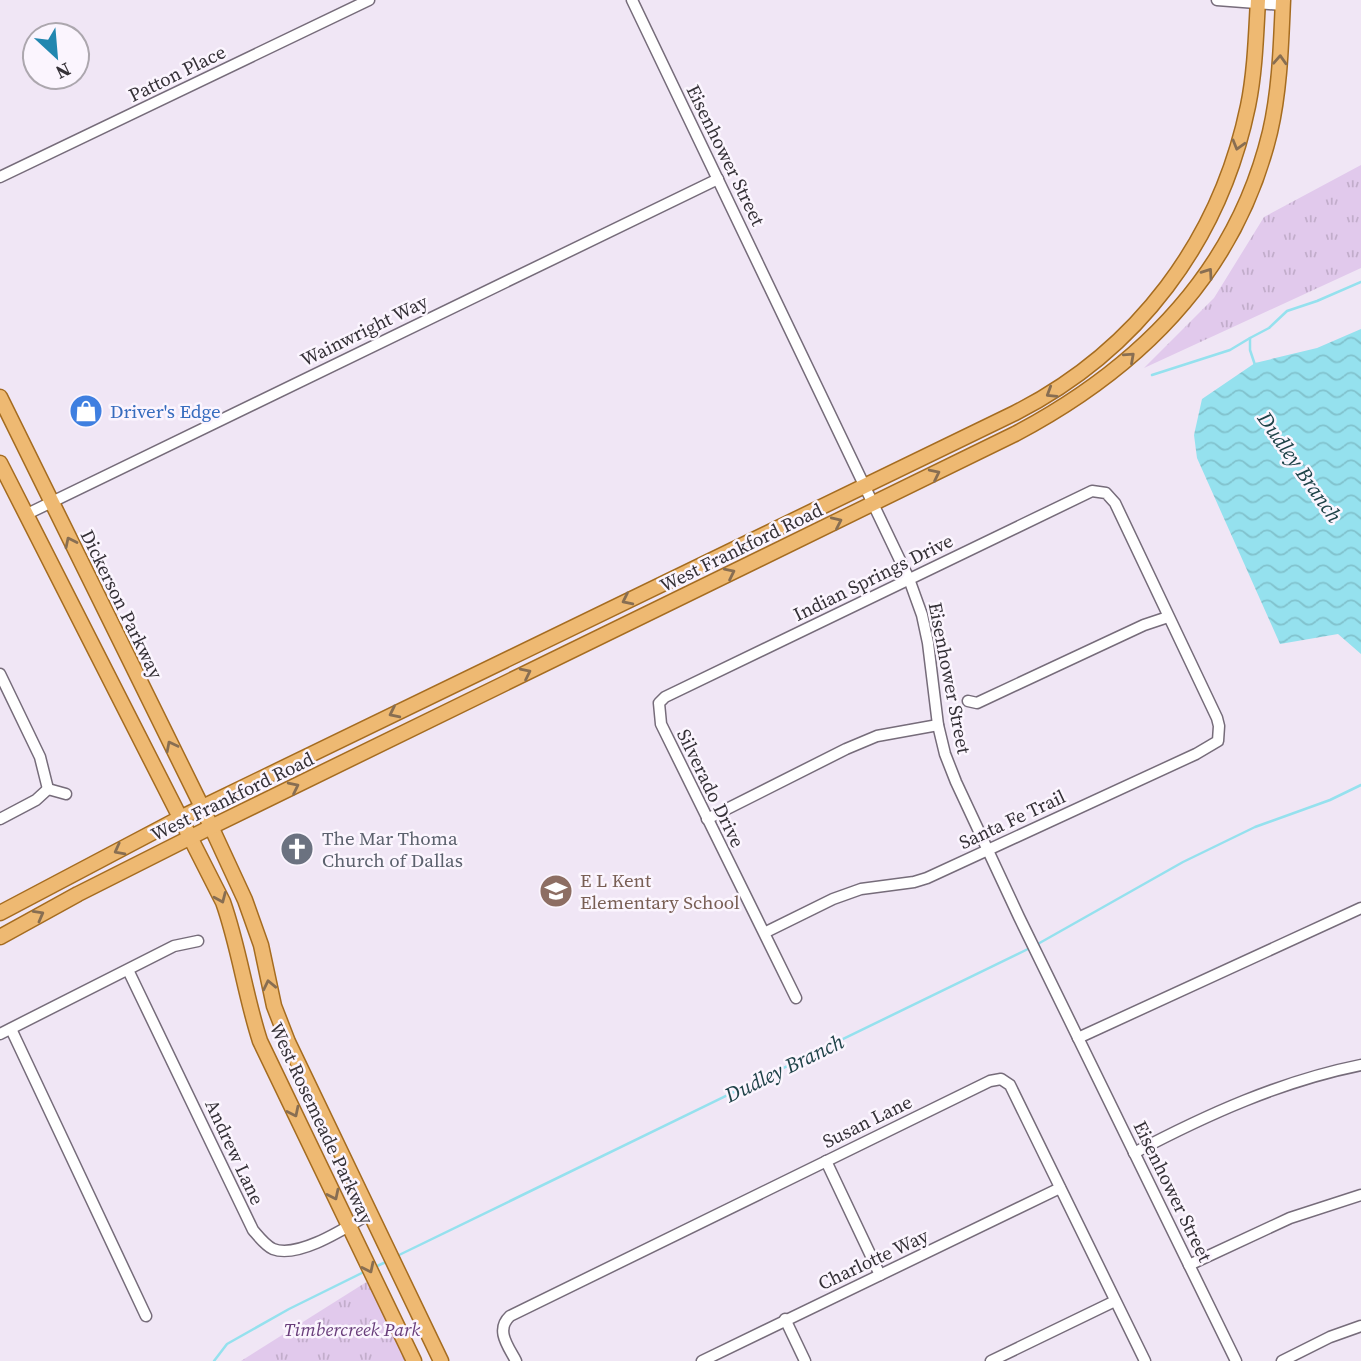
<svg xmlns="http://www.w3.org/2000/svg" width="1361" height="1361" font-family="'Source Serif 4',serif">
	<defs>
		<pattern id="grass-tufts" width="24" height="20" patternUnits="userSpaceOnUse" patternTransform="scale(1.75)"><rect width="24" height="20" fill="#e1c9ec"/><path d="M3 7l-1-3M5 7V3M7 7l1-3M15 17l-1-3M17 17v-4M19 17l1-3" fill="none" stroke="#c2adcb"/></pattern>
		<pattern id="water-waves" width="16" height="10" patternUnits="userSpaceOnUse" patternTransform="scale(1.75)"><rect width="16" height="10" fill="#95e1ee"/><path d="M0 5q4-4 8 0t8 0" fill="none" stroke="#81c2cd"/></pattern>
	</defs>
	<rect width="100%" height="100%" fill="#f0e6f5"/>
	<g fill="url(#grass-tufts)">
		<path d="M1361 165V268L1144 368 1214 298 1264 217Z"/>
		<path d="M368 1281 406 1361H241Z"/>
	</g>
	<path fill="url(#water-waves)" d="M1361 329V654L1338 634 1280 644 1197 458 1194 435 1202 399 1255 363 1317 348Z"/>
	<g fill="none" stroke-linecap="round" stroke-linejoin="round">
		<g stroke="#95e1ee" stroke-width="2.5">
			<path d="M1255 365 1250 350V338L1269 328 1287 311 1317 301 1361 282"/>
			<path d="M1152 375 1230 350 1250 338"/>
			<path d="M1036 945 1183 862 1255 827 1330 800 1361 785"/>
			<path d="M397 1256 1030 948"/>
			<path d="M375 1267 388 1261"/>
			<path d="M214 1361 227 1344 289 1309 366 1271"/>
		</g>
		<defs>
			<g id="minor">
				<path d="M632 0 909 579 922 615 928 643 938 725 945 754 956 782 1019 917 1236 1361"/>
				<path d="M1217 0 1283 5"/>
				<path d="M0 177 369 0"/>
				<path d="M25 515 718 179"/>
				<path d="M0 674 40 757 48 789"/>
				<path d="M968 701 977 703 1144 625 1168 617"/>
				<path d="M48 789 66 794"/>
				<path d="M0 819 36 800 48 789"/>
				<path d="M707 819 846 749 877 736 938 725"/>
				<path d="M764 933 833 899 861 889 914 882 927 878 1196 754 1218 741 1219 726 1217 718 1115 503 1106 493 1092 491 665 697 659 703 661 724 796 998"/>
				<path d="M128 970 253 1230C259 1237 265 1245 273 1249 299 1259 347 1227 369 1214"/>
				<path d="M11 1029 146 1316"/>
				<path d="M0 1034 174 946 198 941"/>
				<path d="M1078 1038 1361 908"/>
				<path d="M1134 1153C1206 1115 1281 1081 1361 1065"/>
				<path d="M826 1161 880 1275"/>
				<path d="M1189 1265 1290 1218 1361 1195"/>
				<path d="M785 1319 805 1361"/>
				<path d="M516 1361C508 1346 495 1330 510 1316L990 1081 1001 1079 1010 1085 1145 1361"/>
				<path d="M702 1361 1060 1188"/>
				<path d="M991 1361 1115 1301"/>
				<path d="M1282 1361 1330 1337 1361 1326"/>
			</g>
			<g id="major">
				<path d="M0 397 202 807 245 900 261 945 274 1006 288 1042 441 1361"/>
				<path d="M0 463 223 902C239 947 245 995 260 1041L414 1361"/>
				<path d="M0 913 180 818 1015 413C1137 351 1220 241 1248 106 1255 72 1256 35 1258 0"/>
				<path d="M0 937 78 894 211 827 1015 434C1140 368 1236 273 1270 132 1280 89 1281 44 1283 0"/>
			</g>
		</defs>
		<use href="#minor" stroke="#766c7a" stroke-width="13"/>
		<use href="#major" stroke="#a56c20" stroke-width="17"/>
		<use href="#minor" stroke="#fff" stroke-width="10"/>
		<use href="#major" stroke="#eeb972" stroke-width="14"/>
	</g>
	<defs><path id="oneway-chevron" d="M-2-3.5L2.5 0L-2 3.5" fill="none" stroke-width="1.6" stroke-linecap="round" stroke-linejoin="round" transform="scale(1.75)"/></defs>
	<g stroke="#886e52">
		<use href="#oneway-chevron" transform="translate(1280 60) rotate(-87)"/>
		<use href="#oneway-chevron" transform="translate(1238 145) rotate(106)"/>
		<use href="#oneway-chevron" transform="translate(1208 273) rotate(-55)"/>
		<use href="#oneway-chevron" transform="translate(1130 357) rotate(-42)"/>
		<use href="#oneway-chevron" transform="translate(1051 393) rotate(148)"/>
		<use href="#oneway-chevron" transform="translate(935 474) rotate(-26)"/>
		<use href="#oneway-chevron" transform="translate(837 522) rotate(-25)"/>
		<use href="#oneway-chevron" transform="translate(70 542) rotate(-116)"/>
		<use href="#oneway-chevron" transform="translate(730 573) rotate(-26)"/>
		<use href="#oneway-chevron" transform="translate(627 600) rotate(154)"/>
		<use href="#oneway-chevron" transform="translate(526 673) rotate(-26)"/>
		<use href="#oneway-chevron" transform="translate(394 713) rotate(154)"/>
		<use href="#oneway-chevron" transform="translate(171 746) rotate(-117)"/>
		<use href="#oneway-chevron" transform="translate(294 787) rotate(-26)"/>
		<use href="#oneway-chevron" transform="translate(119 850) rotate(152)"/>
		<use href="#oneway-chevron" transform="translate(221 898) rotate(67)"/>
		<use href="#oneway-chevron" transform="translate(39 915) rotate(-29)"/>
		<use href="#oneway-chevron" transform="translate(269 985) rotate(-102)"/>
		<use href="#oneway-chevron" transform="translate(294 1112) rotate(64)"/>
		<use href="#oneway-chevron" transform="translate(334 1195) rotate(64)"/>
		<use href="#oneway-chevron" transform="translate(369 1268) rotate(64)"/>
	</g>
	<defs>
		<symbol id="shop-disc" viewBox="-11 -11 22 22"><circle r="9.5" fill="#3f7fe0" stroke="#fbf5fe"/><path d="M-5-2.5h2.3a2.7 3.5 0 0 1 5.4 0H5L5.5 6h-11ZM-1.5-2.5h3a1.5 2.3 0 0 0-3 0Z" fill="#fff"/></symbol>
		<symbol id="church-disc" viewBox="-11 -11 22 22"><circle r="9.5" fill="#6b7280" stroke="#fbf5fe"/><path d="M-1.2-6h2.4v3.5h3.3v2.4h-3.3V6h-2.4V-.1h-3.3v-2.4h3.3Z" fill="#fff"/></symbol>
		<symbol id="school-disc" viewBox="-11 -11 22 22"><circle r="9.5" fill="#8d6e63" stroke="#fbf5fe"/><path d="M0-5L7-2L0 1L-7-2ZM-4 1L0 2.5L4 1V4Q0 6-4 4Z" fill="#fff"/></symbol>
	</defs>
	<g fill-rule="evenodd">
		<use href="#shop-disc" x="67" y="392" width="38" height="38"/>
		<use href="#church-disc" x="278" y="830" width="38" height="38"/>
		<use href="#school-disc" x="537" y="872" width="38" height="38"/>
	</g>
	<g text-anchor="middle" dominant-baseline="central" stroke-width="5" stroke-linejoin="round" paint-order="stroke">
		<g font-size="19" fill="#353137" stroke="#fbf5fe">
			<text transform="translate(177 73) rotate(-26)">Patton Place</text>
			<text transform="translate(726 155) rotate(64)">Eisenhower Street</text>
			<text transform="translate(364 330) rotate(-26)">Wainwright Way</text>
			<text transform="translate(741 547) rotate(-26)">West Frankford Road</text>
			<text transform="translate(873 577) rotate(-26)">Indian Springs Drive</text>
			<text transform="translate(122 604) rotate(64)">Dickerson Parkway</text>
			<text transform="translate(950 678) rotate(79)">Eisenhower Street</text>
			<text transform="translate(711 788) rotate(64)">Silverado Drive</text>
			<text transform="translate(232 796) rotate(-26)">West Frankford Road</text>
			<text transform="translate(1012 819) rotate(-25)">Santa Fe Trail</text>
			<text transform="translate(867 1121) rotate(-26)">Susan Lane</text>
			<text transform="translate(322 1123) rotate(65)">West Rosemeade Parkway</text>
			<text transform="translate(235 1152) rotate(65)">Andrew Lane</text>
			<text transform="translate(1173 1191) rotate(64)">Eisenhower Street</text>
			<text transform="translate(873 1259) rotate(-25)">Charlotte Way</text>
		</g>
		<g font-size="19" fill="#366cbe" stroke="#fbf5fe" text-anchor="start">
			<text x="110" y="411">Driver's Edge</text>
		</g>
		<g font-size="19" fill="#5b616d" stroke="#fbf5fe" text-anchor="start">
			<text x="322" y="838">The Mar Thoma<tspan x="322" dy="22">Church of Dallas</tspan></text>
		</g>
		<g font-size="19" fill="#785e54" stroke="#fbf5fe" text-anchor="start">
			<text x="580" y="880">E L Kent<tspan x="580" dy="22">Elementary School</tspan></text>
		</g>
		<g font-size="19" font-style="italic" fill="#683d7a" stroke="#fbf5fe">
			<text x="352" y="1329">Timbercreek Park</text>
		</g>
		<g font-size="21" font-style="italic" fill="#1e4248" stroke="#fbf5fe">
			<text transform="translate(1300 467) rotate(55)">Dudley Branch</text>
			<text transform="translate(784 1068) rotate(-26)">Dudley Branch</text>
		</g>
	</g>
	<g transform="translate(56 56) rotate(154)"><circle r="33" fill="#fbf5fe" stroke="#aca7ae" stroke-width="2"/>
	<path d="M0-5L12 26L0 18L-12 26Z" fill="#2187b0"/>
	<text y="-10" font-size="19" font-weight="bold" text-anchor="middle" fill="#353137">N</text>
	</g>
</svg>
